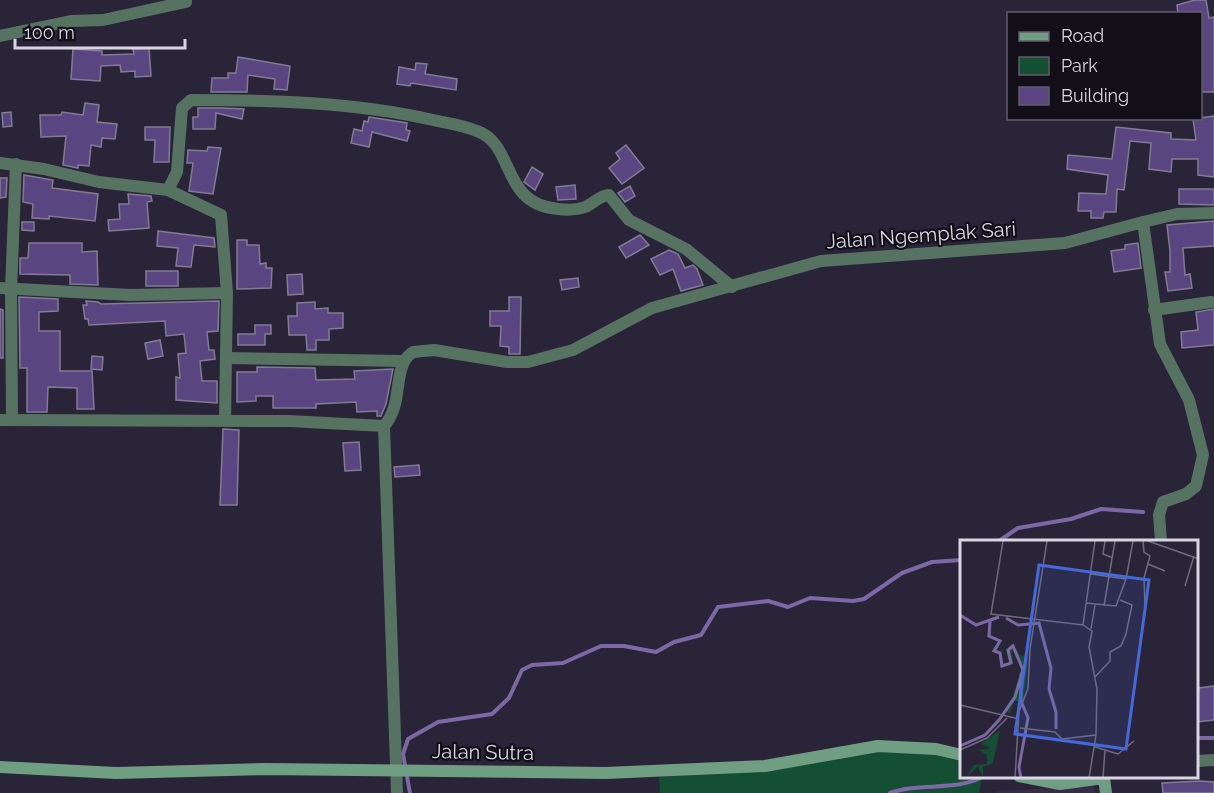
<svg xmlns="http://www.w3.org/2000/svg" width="1214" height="793" font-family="Raleway,sans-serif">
	<rect width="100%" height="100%" fill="#2a2438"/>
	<path fill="#352d47" d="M1093 786 1095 793H997V791Z"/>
	<path fill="#144f33" d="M878 751 935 754 962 760V776L982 777 979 793H660L659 777 766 771Z"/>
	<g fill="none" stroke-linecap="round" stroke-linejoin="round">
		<g stroke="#7b68a5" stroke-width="4">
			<path d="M999 541 1018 528 1071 519 1101 509 1143 512"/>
			<path d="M1198 738H1214"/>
			<path d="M410 793 403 754 408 739 438 722 492 714 509 698 522 670 532 665 563 663 601 646H624L656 652 674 642 701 635 718 607 768 601 788 607 810 598 853 601 864 599 902 573 932 562 962 560"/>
			<path d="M890 793C920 782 956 792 984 776"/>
		</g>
	</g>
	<g fill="#594580" stroke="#827b93" stroke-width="1.5">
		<path d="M1195 0H1206L1209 18 1214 17V92H1200V14H1178L1177 5Z"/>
		<path d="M149 48 151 76 135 77V71L121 72 120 65 101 66 100 81 71 79 73 49 102 51V55L134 54 133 49Z"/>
		<path d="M238 57 290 66 287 90 274 89 275 79 248 75 247 92H211L212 78H228V73H236Z"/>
		<path d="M416 63 427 64 425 74 457 79 456 90 411 83 410 86 397 84 399 67 415 70Z"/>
		<path d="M85 103 99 105 97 122 117 124 115 139 102 138 101 147 91 145 89 166 78 165V168L63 165 66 136 41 137 40 115H61L62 112 83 115Z"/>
		<path d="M198 108H221L244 109 242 119 216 113 215 129H193V117H198Z"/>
		<path d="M11 112 12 126 3 127 2 113Z"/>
		<path d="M1214 116V177L1198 175V159H1172L1171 172 1149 169 1151 143 1130 141 1124 190 1117 189 1116 212H1104L1103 218H1091V211H1078L1079 193 1106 194 1108 175 1067 169 1068 155 1112 159 1116 127 1171 133V139L1196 140 1193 119Z"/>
		<path d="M369 117 407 123 406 130 410 131 407 141 372 132 369 147 351 143 354 129 362 131 364 121 368 122Z"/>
		<path d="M145 127H170L169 162H154L155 140H145Z"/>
		<path d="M626 145 644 168 622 184 609 168 620 159 616 153Z"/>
		<path d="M208 147 221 148 213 194 189 191 193 163H187L188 150 207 151Z"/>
		<path d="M532 167 543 174 535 190 524 182Z"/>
		<path d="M24 175 53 180 52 188 98 194 95 221 49 216V219L32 218 33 204 23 202Z"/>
		<path d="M0 178H7L6 197 0 198Z"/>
		<path d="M575 185 576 199 558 200 556 187Z"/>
		<path d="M630 186 635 196 625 202 618 193Z"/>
		<path d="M1179 189H1214V205L1179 204Z"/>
		<path d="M128 194 151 196 152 201 147 202 149 228 109 231 108 220 120 219 119 204H129Z"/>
		<path d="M1214 221V246L1183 248 1185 275 1190 274 1192 288 1168 291 1165 272H1170V251L1167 225Z"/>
		<path d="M22 222H34V231L22 230Z"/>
		<path d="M158 231 214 238 215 247 194 245 191 267 176 266 178 248 157 246Z"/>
		<path d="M640 235 649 245 626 258 619 247Z"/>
		<path d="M237 240H247V245H259L260 264 266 263V268H272L271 288 237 289Z"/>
		<path d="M29 243H82V252L97 251 98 285 70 284V275L20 274V258H28Z"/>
		<path d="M1138 243 1141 268 1114 272 1111 251 1125 249V245Z"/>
		<path d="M669 250 678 254 685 268 693 265 697 269 703 285 681 291 673 269 660 275 651 259Z"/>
		<rect x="146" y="271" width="32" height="15"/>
		<path d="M302 274 303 294 288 295 287 275Z"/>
		<path d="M578 278 579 287 562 290 560 280Z"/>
		<path d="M19 297 58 299V311L39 312V331H60V371H92L94 409H77V388L48 387 47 412H27V368H20Z"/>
		<path d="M509 297H521L520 354H509V347L500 346 501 326H490V311H509Z"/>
		<path d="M86 301 98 302 101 304 219 301 218 331 207 332 209 350H214L215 359 200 361 202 381H217V403L176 400V377L180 378 178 354 186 353 184 334 166 336 165 321 89 325 88 319H85L83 305H87Z"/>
		<path d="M315 302V309L328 308V313H343V328L329 329V340H316V350H307L306 335H289L288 316H297V303Z"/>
		<path d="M0 309 3 310V358H0Z"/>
		<path d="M1214 309V345L1182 348 1181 332 1198 330 1196 312Z"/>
		<path d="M255 325H271V334H265V345H238V334H255Z"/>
		<path d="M160 340 163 356 148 359 145 343Z"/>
		<path d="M92 356 103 357 102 370 91 369Z"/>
		<path d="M257 367 315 368 316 380 355 379 354 371 393 369 386 404 381 416H377V411L357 412 356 402 316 404V408H273V396H256V401L237 402V372H257Z"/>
		<path d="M223 429 239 430 237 505H220Z"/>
		<path d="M359 442 361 470 345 471 343 443Z"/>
		<path d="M419 465 420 475 395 477 394 467Z"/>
		<path d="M1214 686V720L1197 722 1199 688Z"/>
		<path d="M1200 781 1214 782V793H1163L1162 783Z"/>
	</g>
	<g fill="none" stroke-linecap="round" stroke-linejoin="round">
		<g stroke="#567362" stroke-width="12">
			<path d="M0 36 71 21 103 20 186 2"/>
			<path d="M0 163 44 169 99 182 168 190 221 215 227 293 225 420"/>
			<path d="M168 190 177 172 182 108 191 100C272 100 354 102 433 120 447 123 463 125 477 131 516 145 500 204 558 209 566 210 577 210 585 207 593 204 600 195 609 195L629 220 686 249 732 287"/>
			<path d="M1143 222 1177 214 1214 213"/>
			<path d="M0 288 130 295 227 293"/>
			<path d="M1154 310 1211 302"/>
			<path d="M226 358 403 361"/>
			<path d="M0 420 289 421 384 426 397 793"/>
			<path d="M12 420 11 289 16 164"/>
			<path d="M384 426C405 403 391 366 413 352L434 350 507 362H528L573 350 652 308 821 261 1065 243 1143 222 1160 344 1189 400 1203 455 1196 486 1186 494 1163 502 1159 515 1161 541"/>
			<path d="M1198 761 1214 760"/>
		</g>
		<g stroke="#6f9e82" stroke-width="12">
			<path d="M0 767 116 773 265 769 606 773 765 766 878 746 936 749 962 755"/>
			<path d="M1019 776 1060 784 1104 778 1106 793"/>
		</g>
	</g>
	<g text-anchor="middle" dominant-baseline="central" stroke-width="4.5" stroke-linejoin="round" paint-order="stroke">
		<g font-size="20" fill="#d9d5e2" stroke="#120f18">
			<text transform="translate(921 235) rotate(-4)">Jalan Ngemplak Sari</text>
			<text transform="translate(483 752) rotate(1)">Jalan Sutra</text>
		</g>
	</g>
	<g transform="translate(960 540)">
		<rect width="238" height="238" fill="#2a2438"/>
		<path d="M32 80 31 96 42 101 37 110 41 112 44 125 49 122 46 110 51 104 61 116 68 117 63 162 54 161 50 173 43 172 53 156 62 125 52 108 53 123 41 127 39 114 33 110 38 101 27 96ZM40 190 33 223 23 227V238L18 226 6 238 14 225 27 224V215L19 210 31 208 21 204Z" fill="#144f33"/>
		<path fill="none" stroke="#7b68a5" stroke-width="3" d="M0 75 16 85 39 77M46 78 58 85 79 83 91 128 89 149 96 172V189M0 206 25 195 39 180 55 157 63 130 53 106 48 110 51 123 42 126 40 113 34 111 40 101 29 96 30 80M61 238 59 227 68 178 61 161V134"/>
		<path fill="none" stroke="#706b7c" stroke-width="1.5" d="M43 1 31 74 123 85 135 1M145 1 143 14 153 18M183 1 184 12 190 16 184 38 185 66M188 1 239 19M188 24 205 31M131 34 166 39M225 46 234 16M126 63 156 66 166 39 173 1M144 66 155 1M131 89 135 65M135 137 150 121V112L161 106 166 94 172 65 160 60M0 165 59 179M60 188 95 192 102 199 136 195 137 149 129 107 132 91 123 85M135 207 158 214 174 201M0 210 27 198 47 178M55 238 59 172 68 148 70 109 87 1M129 238 136 195M143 238 145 209"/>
		<path fill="#4369da" fill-opacity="0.15" stroke="#4369da" stroke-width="3" d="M79 25 189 40 166 209 55 194Z"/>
		<rect width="238" height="238" fill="none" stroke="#d9d5e2" stroke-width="3"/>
	</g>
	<rect x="1007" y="12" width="195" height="108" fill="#120f18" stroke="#625e69" stroke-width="1.5"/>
	<rect x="1019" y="32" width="30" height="9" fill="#6f9e82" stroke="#625e69" stroke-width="1.5"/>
	<text x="1061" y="42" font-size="18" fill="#d9d5e2">Road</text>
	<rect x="1019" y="57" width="30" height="18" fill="#144f33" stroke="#625e69" stroke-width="1.5"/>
	<text x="1061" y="72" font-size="18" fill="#d9d5e2">Park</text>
	<rect x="1019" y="87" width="30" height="18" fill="#594580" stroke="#625e69" stroke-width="1.5"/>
	<text x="1061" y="102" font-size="18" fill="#d9d5e2">Building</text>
	<path d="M15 39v9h170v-9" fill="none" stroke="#d9d5e2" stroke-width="3"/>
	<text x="24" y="39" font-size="18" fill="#d9d5e2" stroke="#120f18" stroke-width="4.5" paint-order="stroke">100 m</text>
</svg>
